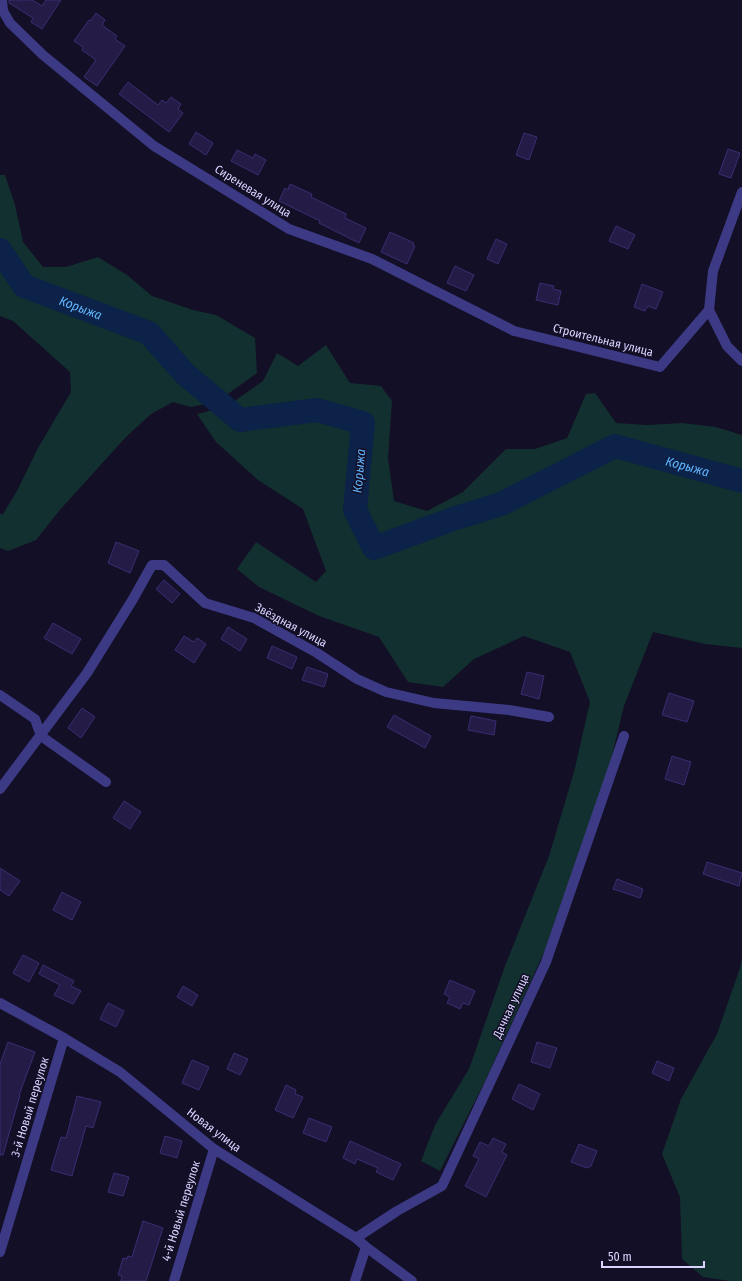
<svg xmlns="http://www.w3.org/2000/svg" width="742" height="1281" font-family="'Fira Sans Condensed',sans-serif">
	<rect width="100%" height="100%" fill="#130f26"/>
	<g fill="#12302f">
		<path d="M0 175H5L15 205 23 242 43 267H66L98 257 127 275 152 296 193 310 216 315 255 338 257 373 217 402 191 407 173 402 151 414 125 438 59 511 36 540 8 551 0 548V514H3L17 491 38 448 71 392 70 372 13 321 0 316Z"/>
		<path d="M326 345 350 383 381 386 392 401 388 458 394 501 427 511 463 492 506 449H535L567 438 586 394 595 393 616 423 647 425 682 423 716 427 742 435V648L705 644 653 632 624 706 609 768 566 904 486 1079 440 1171 421 1161 435 1125 469 1069 505 966 549 856 574 772 590 702 570 652 524 636 474 659 443 687 408 682 379 637 319 616 259 587 237 569 256 542 316 582 326 571 303 509 258 480 216 442 197 414 226 407 263 381 277 353 298 366Z"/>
		<path d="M742 958V1281H730L703 1277 682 1259 680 1197 662 1154 681 1099 717 1034 740 968Z"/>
	</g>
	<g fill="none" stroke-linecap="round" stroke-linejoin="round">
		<path stroke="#0c2248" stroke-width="24" id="s1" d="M0 250 24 286 149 333 185 374 240 420 317 410 363 423 355 510 374 548 453 519 501 504 615 446 742 481"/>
	</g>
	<g fill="#241b47" stroke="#3b2d73">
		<path d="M9 0H32L42 6 46 0H61L42 29 31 22 33 18 9 3Z"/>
		<path d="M96 13 105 20 102 25 117 36 115 39 125 46 97 86 84 77 96 60 82 50 83 47 74 41 89 20 90 21Z"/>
		<path d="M128 82 158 105 162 100 166 103 171 97 181 104 178 109 183 113 169 132 119 94Z"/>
		<path d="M196 132 213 143 206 155 189 144Z"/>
		<path d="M524 133 537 137 529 160 516 155Z"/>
		<path d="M728 149 740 153 731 178 719 174Z"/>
		<path d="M237 150 253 158 255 154 266 160 258 175 231 161Z"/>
		<path d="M290 184 312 194 311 197 346 214 345 218 366 228 359 243 319 223 320 221 279 201 285 188 288 190Z"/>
		<path d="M616 226 635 235 628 249 609 241Z"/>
		<path d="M390 232 414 243 413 245 415 246 407 264 381 252Z"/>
		<path d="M496 239 507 244 498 264 487 259Z"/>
		<path d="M455 266 474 275 466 291 447 283Z"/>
		<path d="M540 283 554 286 553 289 561 291 558 305 536 300Z"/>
		<path d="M642 284 663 292 656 309 648 306 645 311 634 307Z"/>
		<path d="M116 542 139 551 130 573 108 563Z"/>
		<path d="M164 580 180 594 172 603 156 589Z"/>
		<path d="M53 623 81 639 72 654 44 638Z"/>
		<path d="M228 627 247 639 240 651 221 639Z"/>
		<path d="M184 636 194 642 197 638 206 644 194 663 175 650Z"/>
		<path d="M272 646 297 657 292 669 267 658Z"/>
		<path d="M307 667 328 674 324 687 302 680Z"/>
		<path d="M527 672 544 676 539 699 521 694Z"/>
		<path d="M669 693 694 701 687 722 662 715Z"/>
		<path d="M82 708 95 717 81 738 68 728Z"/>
		<path d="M394 715 431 736 425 748 387 727Z"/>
		<path d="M471 716 496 721 494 735 468 730Z"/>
		<path d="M672 756 691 762 684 785 665 779Z"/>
		<path d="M124 801 141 812 130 829 113 818Z"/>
		<path d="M707 862 742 873 739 886 703 874Z"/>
		<path d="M0 868 20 881 9 896 0 890Z"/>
		<path d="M617 879 643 889 640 898 613 889Z"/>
		<path d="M62 892 81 902 72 920 53 910Z"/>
		<path d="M23 955 39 963 29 982 13 973Z"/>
		<path d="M43 965 74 981 71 986 81 991 73 1004 54 995 60 985 39 974Z"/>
		<path d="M450 980 475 991 469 1005 463 1003 460 1009 447 1003 450 997 444 994Z"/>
		<path d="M183 986 198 995 192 1006 177 997Z"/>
		<path d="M108 1003 124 1011 116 1027 100 1019Z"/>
		<path d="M8 1042 35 1052 19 1095H20L3 1155H0V1064Z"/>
		<path d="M537 1042 557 1048 550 1068 531 1062Z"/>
		<path d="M234 1053 248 1059 240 1075 227 1069Z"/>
		<path d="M192 1060 209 1067 199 1090 182 1083Z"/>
		<path d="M657 1061 674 1068 669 1081 652 1073Z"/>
		<path d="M519 1084 540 1094 533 1110 512 1099Z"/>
		<path d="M286 1085 296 1090 295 1094 303 1097 293 1118 275 1110Z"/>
		<path d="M77 1096 101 1102 93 1128 86 1126 72 1176 51 1170 61 1137 66 1138Z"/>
		<path d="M309 1118 332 1127 326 1142 303 1133Z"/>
		<path d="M165 1136 182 1141 177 1158 160 1153Z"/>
		<path d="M493 1138 506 1144 502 1152 507 1155 486 1197 465 1186 479 1159 473 1156 480 1142 489 1146Z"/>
		<path d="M350 1141 401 1164 393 1180 376 1172 378 1168 357 1159 355 1164 343 1158Z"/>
		<path d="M579 1144 597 1151 591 1166 587 1168 571 1162Z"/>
		<path d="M114 1173 129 1177 123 1196 108 1192Z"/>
		<path d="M143 1221 163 1228 146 1281H121L122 1276 118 1275 123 1258 127 1259 128 1256 132 1257Z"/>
	</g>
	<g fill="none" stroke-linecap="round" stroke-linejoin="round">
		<g stroke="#3d3a85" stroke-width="10">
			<path d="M2 0 3 11 10 23 43 55 154 146 289 229 372 259 514 331 660 367 709 310"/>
			<path d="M742 192 713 271 709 310 727 346 742 361"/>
			<path d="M0 695 35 719 41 736 106 782"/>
			<path d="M0 789 87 673 133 599 152 565H164L205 603 254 618 317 653 357 679 386 692 434 703 509 710 549 717"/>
			<path d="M0 1003 64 1038 120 1072 214 1149 356 1238 366 1247 412 1281"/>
			<path d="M356 1238 397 1211 442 1186 546 962 624 736"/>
			<path d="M0 1252 64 1038"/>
			<path d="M174 1281 214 1149"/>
			<path d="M355 1281 366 1247"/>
		</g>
	</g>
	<g text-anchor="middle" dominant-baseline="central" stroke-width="3" stroke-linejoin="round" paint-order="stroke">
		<g font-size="12" fill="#d9d4ff" stroke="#130f26">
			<text transform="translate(253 191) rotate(32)">Сиреневая улица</text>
			<text transform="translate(603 340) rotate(14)">Строительная улица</text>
			<text transform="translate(291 625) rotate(28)">Звёздная улица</text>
			<text transform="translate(511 1006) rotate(-65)">Дачная улица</text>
			<text transform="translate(30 1107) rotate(-73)">3-й Новый переулок</text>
			<text transform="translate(214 1130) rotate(37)">Новая улица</text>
			<text transform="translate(181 1211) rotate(-73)">4-й Новый переулок</text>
		</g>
		<g font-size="13" font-style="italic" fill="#62b6ff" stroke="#130f26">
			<text stroke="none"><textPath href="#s1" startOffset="104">Корыжа</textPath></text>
			<text stroke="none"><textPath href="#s1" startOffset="896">Корыжа</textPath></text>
			<text transform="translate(359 471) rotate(-85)">Корыжа</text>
		</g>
	</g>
	<path d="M602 1261v6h102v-6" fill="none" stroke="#d9d4ff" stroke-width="2"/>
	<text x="608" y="1261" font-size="12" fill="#d9d4ff" stroke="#130f26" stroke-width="3" paint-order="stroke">50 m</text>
</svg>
